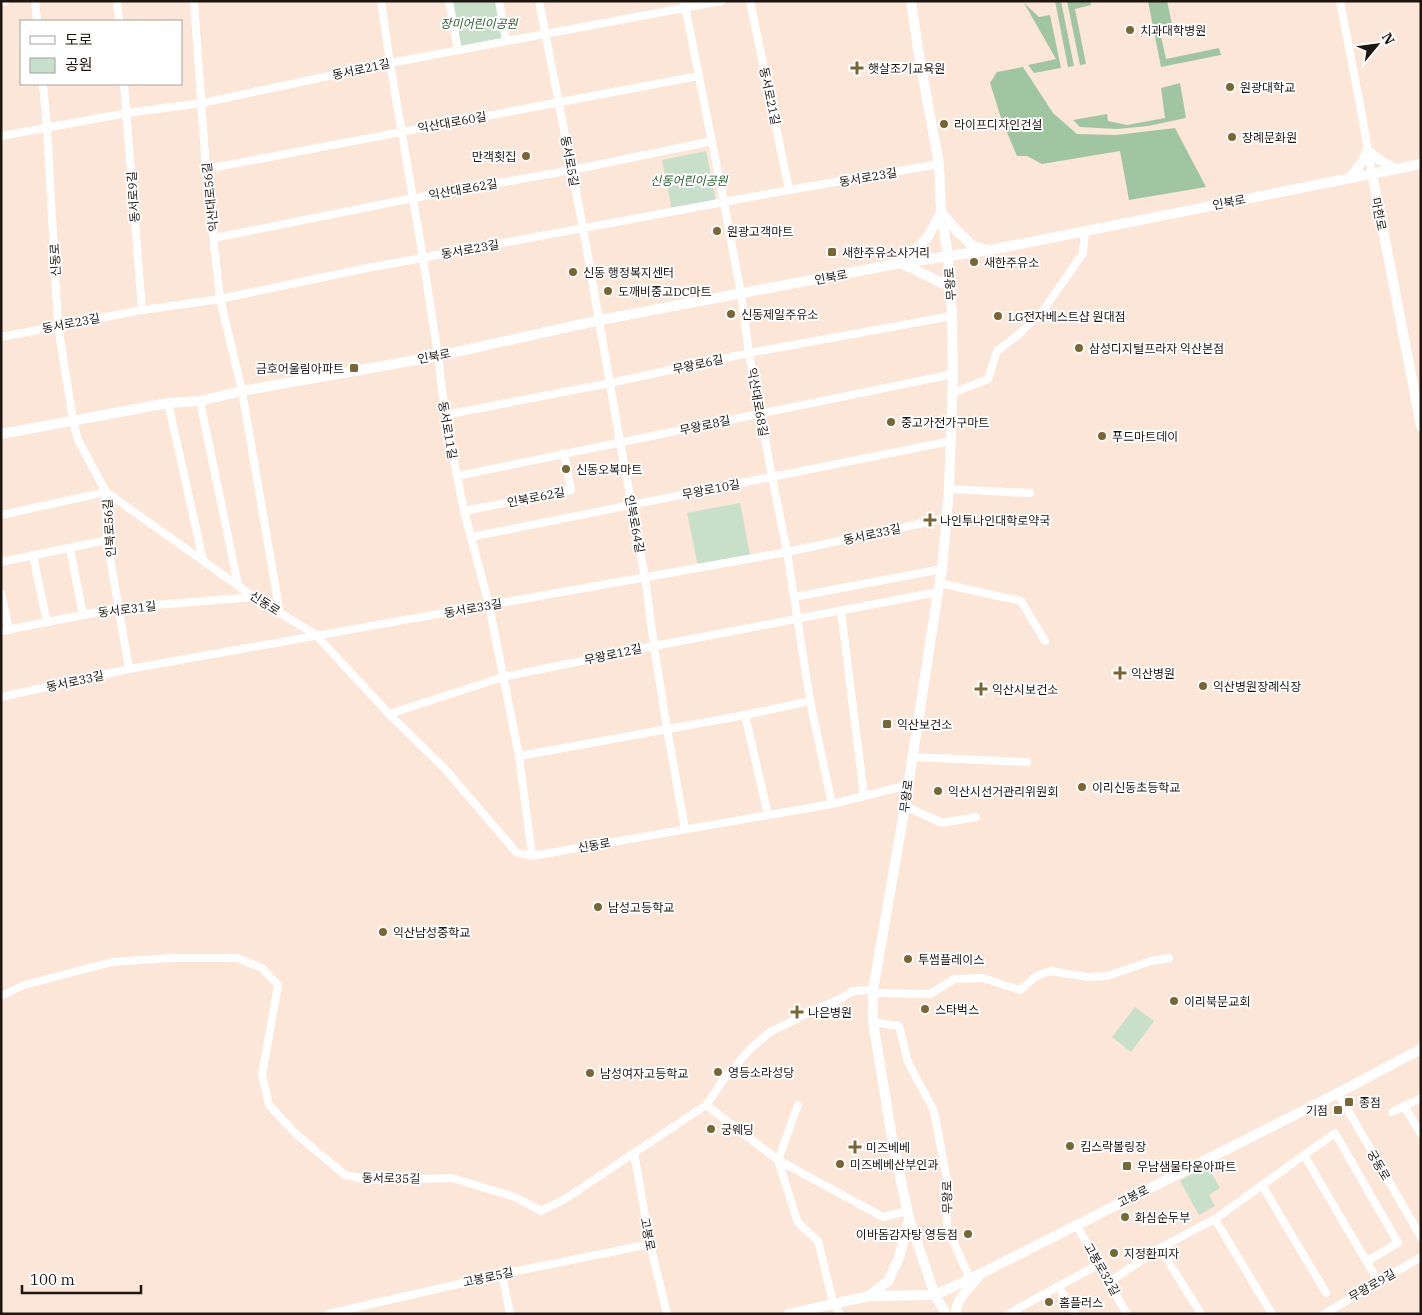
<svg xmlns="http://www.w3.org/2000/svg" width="1422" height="1315" font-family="'IBM Plex Serif','Noto Sans KR',serif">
	<rect width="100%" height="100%" fill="#fce6d7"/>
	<g fill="#c8dfc9">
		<path d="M452 1H496L504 39 461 47Z"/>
		<path d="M706 151 716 201 672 210 662 160Z"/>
		<path d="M740 503 750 555 698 566 687 513Z"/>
		<path d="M1135 1007 1154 1021 1131 1052 1112 1037Z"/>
		<path d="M1207 1165 1220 1188 1209 1195 1215 1206 1199 1215 1180 1181Z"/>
	</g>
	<g fill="#a0c5a1">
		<path d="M1055 1H1061L1074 66 1068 67Z"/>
		<path d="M1067 1H1090L1091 5 1075 9 1086 64 1080 65Z"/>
		<path d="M1148 1H1167L1172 24 1159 27 1166 59 1219 48 1221 55 1161 67Z"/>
		<path d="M1024 3 1039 17 1050 15 1061 68 1034 73 1028 65 1056 59Z"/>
		<path d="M1023 67 1053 113 1077 134 1116 135 1175 128 1206 187 1129 200 1120 151 1042 164 1027 156H1017L1002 121 990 83 997 72Z"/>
		<path d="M1180 83 1186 118 1148 126 1117 129 1080 127 1073 120 1107 114 1108 121 1127 125 1165 118 1161 88Z"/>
	</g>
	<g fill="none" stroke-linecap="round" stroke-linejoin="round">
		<g stroke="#fff" stroke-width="8">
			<path d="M35 1 37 21"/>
			<path d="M117 1 119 21"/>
			<path d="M194 1 206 169 220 299 242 391 280 614"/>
			<path d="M381 1 390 63 423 258 438 356 445 415 464 511 489 605 519 756 532 856"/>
			<path d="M449 1 458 50"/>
			<path d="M499 1 506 41"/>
			<path d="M539 1 583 228 620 442 645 578 654 646 667 729 685 829"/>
			<path d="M684 1 724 203 741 294 749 353 772 477 787 552 810 701 832 804"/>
			<path d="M750 1 789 190"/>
			<path d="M1340 1 1360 105 1372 173"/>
			<path d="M1 2 5 1"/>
			<path d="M43 84 47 128 58 325 73 421 78 440 106 492 254 597 316 635 389 714 445 769 517 853 532 856 832 804 908 785"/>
			<path d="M124 84 142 310"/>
			<path d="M1 136 127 113 202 103 390 63 721 1"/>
			<path d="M206 169 698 76"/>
			<path d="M214 238 413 198 572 170 712 141"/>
			<path d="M1 337 142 310 220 299 362 269 789 190 939 164"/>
			<path d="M952 393 988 379 997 351 1018 335 1044 309 1083 253 1085 230"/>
			<path d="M200 401 238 585"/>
			<path d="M168 403 203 560"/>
			<path d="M445 415 610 383 749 353 952 316"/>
			<path d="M457 476 953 374"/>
			<path d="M949 489 1030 493"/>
			<path d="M464 511 571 490 564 453"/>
			<path d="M1 515 106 492 107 540 129 669"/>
			<path d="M471 537 951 441"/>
			<path d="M70 548 83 615"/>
			<path d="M33 556 47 622"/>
			<path d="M1 562 107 540"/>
			<path d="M939 583 1021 601 1045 641"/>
			<path d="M1 593 9 630"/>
			<path d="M794 597 942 569"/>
			<path d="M841 611 864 796"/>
			<path d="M1 631 119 608 254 597"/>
			<path d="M1 697 129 669 787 552 946 518"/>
			<path d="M389 714 503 677 654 646 938 592"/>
			<path d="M745 715 768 815"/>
			<path d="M519 756 745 715 810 701"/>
			<path d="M912 757 1027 762"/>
			<path d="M905 806 942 823 976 817"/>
			<path d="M873 993 930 994 954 979 983 978 1020 990 1035 977 1050 971 1088 977 1107 976 1151 961 1169 958"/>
			<path d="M1 996 24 985 112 962 171 958H237L262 968 278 985 262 1075 269 1105 295 1133 345 1175 370 1180 452 1178 515 1197 541 1211 565 1199 706 1105 724 1079 750 1049 770 1032 814 1010 838 1000 853 991 873 990"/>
			<path d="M873 1022 899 1026 908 1062 934 1111 947 1180V1227L970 1279"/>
			<path d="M1338 1093 1421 1237"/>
			<path d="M706 1105 778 1160 883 1217 907 1211"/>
			<path d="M798 1105 778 1160 798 1223 818 1241 833 1303 840 1314"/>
			<path d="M1404 1106 1421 1134"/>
			<path d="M1392 1112 1421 1098"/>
			<path d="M634 1153 650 1244 667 1314"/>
			<path d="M1262 1185 1326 1293"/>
			<path d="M1215 1219 1272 1314"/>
			<path d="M1076 1224 1127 1314"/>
			<path d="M1160 1248 1215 1219 1304 1155"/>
			<path d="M1367 1261 1398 1243 1335 1133 1304 1155 1378 1281"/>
			<path d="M502 1274 510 1314"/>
			<path d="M1109 1282 1160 1248 1201 1314"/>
			<path d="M1058 1286 1075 1314"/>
			<path d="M328 1314 502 1274 650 1244"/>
			<path d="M1008 1314 1099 1264"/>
			<path d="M1324 1314 1421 1257"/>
		</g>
		<g stroke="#fff" stroke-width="10">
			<path d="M911 1 919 56 939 164 941 212 948 256 952 316 953 374 949 489 942 569 938 592 905 806 873 990V1022L893 1144 909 1218 935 1295 946 1314"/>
			<path d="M1372 173 1421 426"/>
			<path d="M1350 178 1364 159 1367 150 1375 157 1396 169"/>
			<path d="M942 213 956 230 973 246 985 249"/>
			<path d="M902 262 927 238 941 212"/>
			<path d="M901 263 950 287"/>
			<path d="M1 434 168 403 200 401 242 391 438 356 600 320 901 263 990 250 1421 164"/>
			<path d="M869 1296 888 1281 899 1258 909 1219"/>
			<path d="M789 1314 869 1296 935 1295 980 1274 1338 1093 1421 1049"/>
			<path d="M956 1314C955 1300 970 1287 978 1277"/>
		</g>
	</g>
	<g fill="#7a6534" stroke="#fff" stroke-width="2">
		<circle cx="1130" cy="30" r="5"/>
		<path d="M854.5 60.5h5v5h5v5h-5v5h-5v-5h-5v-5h5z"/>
		<circle cx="1230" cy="87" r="5"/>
		<circle cx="944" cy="124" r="5"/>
		<circle cx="1232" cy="137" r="5"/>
		<circle cx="526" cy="156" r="5"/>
		<circle cx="717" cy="231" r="5"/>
		<rect x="827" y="247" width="10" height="10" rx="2.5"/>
		<circle cx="974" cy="262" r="5"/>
		<circle cx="573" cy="272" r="5"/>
		<circle cx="608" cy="291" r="5"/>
		<circle cx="731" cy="314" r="5"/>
		<circle cx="998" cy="316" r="5"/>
		<circle cx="1079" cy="348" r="5"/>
		<rect x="349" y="363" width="10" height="10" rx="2.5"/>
		<circle cx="891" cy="422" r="5"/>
		<circle cx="1102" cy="436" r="5"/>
		<circle cx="566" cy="469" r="5"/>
		<path d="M927.5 512.5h5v5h5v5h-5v5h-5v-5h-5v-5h5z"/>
		<path d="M1117.5 665.5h5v5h5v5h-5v5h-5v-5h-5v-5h5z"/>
		<circle cx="1203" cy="686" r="5"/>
		<path d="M978.5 681.5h5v5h5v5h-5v5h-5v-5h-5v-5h5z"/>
		<rect x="882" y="719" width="10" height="10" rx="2.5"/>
		<circle cx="1082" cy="787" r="5"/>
		<circle cx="938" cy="791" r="5"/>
		<circle cx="598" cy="907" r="5"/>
		<circle cx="383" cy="932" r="5"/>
		<circle cx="908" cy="959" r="5"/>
		<circle cx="1174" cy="1001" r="5"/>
		<circle cx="925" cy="1009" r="5"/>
		<path d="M794.5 1004.5h5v5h5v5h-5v5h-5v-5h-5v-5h5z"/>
		<circle cx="718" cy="1072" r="5"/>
		<circle cx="590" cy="1073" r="5"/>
		<rect x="1344" y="1097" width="10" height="10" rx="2.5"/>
		<rect x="1333" y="1105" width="10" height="10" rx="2.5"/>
		<circle cx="711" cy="1129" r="5"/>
		<circle cx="1070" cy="1146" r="5"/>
		<path d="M852.5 1139.5h5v5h5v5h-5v5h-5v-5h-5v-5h5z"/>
		<circle cx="840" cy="1164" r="5"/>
		<rect x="1122" y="1161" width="10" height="10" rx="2.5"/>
		<circle cx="1125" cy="1217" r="5"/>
		<circle cx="968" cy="1234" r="5"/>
		<circle cx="1114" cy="1253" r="5"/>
		<circle cx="1049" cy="1302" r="5"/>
	</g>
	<g text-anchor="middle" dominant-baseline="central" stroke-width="4" stroke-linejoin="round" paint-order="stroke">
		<g font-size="12" font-style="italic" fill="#2a5f2f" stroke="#fff">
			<text x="479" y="23">장미어린이공원</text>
			<text x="689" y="180">신동어린이공원</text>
		</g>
		<g font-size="12" fill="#1d1611" stroke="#fff" text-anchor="start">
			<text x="1140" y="30">치과대학병원</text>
			<text x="868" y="68">햇살조기교육원</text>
			<text x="1240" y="87">원광대학교</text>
			<text x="954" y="124">라이프디자인건설</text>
			<text x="1242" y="137">장례문화원</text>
			<text x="516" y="156" text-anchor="end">만객횟집</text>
			<text x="727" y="231">원광고객마트</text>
			<text x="842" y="252">새한주유소사거리</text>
			<text x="984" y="262">새한주유소</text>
			<text x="583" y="272">신동 행정복지센터</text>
			<text x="618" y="291">도깨비중고DC마트</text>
			<text x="741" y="314">신동제일주유소</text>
			<text x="1008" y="316">LG전자베스트샵 원대점</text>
			<text x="1089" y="348">삼성디지털프라자 익산본점</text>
			<text x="344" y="368" text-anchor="end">금호어울림아파트</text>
			<text x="901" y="422">중고가전가구마트</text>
			<text x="1112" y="436">푸드마트데이</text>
			<text x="576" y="469">신동오복마트</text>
			<text x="940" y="520">나인투나인대학로약국</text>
			<text x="1131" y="673">익산병원</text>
			<text x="1213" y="686">익산병원장례식장</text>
			<text x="992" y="689">익산시보건소</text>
			<text x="897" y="724">익산보건소</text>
			<text x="1092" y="787">이리신동초등학교</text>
			<text x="948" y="791">익산시선거관리위원회</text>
			<text x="608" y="907">남성고등학교</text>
			<text x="393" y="932">익산남성중학교</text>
			<text x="918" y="959">투썸플레이스</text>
			<text x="1184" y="1001">이리북문교회</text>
			<text x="935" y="1009">스타벅스</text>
			<text x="808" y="1012">나은병원</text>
			<text x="728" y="1072">영등소라성당</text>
			<text x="600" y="1073">남성여자고등학교</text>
			<text x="1359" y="1102">종점</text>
			<text x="1328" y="1110" text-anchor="end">기점</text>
			<text x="721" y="1129">궁웨딩</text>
			<text x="1080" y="1146">킴스락볼링장</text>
			<text x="866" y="1147">미즈베베</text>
			<text x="850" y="1164">미즈베베산부인과</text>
			<text x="1137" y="1166">우남샘물타운아파트</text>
			<text x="1135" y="1217">화심순두부</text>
			<text x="958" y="1234" text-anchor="end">이바돔감자탕 영등점</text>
			<text x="1124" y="1253">지정환피자</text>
			<text x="1059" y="1302">홈플러스</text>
		</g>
		<g font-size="12" fill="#1d1611" stroke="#fff">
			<text transform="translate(361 69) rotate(-12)">동서로21길</text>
			<text transform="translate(770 96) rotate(78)">동서로21길</text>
			<text transform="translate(452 122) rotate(-10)">익산대로60길</text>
			<text transform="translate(570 161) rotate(79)">동서로5길</text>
			<text transform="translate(868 177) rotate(-10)">동서로23길</text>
			<text transform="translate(463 189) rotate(-10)">익산대로62길</text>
			<text transform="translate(133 197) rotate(-94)">동서로9길</text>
			<text transform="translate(210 197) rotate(-96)">익산대로56길</text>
			<text transform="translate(1229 202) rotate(-11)">인북로</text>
			<text transform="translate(1379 214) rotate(79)">마한로</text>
			<text transform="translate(470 249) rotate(-10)">동서로23길</text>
			<text transform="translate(55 260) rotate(-93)">신동로</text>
			<text transform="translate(831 277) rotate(-11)">인북로</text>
			<text transform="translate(950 284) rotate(-94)">무왕로</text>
			<text transform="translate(71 323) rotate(-11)">동서로23길</text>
			<text transform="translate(434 356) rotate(-11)">인북로</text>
			<text transform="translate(698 364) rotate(-12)">무왕로6길</text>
			<text transform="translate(758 402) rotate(80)">익산대로68길</text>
			<text transform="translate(705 425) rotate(-12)">무왕로8길</text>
			<text transform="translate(448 430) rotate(80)">동서로11길</text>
			<text transform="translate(711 489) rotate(-11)">무왕로10길</text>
			<text transform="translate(536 497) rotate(-11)">인북로62길</text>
			<text transform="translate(635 524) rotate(79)">인북로64길</text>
			<text transform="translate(109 528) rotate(-94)">인북로56길</text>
			<text transform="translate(872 534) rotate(-12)">동서로33길</text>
			<text transform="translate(265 603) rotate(33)">신동로</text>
			<text transform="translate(473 608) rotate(-10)">동서로33길</text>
			<text transform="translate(127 609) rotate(-7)">동서로31길</text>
			<text transform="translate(613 654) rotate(-12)">무왕로12길</text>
			<text transform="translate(75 681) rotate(-12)">동서로33길</text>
			<text transform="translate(906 796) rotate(-82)">무왕로</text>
			<text transform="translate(594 845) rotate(-10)">신동로</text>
			<text transform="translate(1379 1165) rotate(60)">궁동로</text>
			<text transform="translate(391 1178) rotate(1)">동서로35길</text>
			<text transform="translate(1133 1196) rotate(-27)">고봉로</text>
			<text transform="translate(947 1197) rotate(-91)">무왕로</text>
			<text transform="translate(648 1234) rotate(79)">고봉로</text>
			<text transform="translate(1102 1269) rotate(60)">고봉로32길</text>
			<text transform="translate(488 1277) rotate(-12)">고봉로5길</text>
			<text transform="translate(1372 1285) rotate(-30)">무왕로9길</text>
		</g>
	</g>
	<rect width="1422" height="1315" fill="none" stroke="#1d1611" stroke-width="5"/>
	<rect x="20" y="20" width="162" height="65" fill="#ffffff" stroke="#a5a2a0"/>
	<rect x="30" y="36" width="25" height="8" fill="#ffffff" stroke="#a5a2a0"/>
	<text x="65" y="45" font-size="15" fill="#1d1611">도로</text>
	<rect x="30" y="58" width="25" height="15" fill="#c8dfc9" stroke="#a5a2a0"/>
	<text x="65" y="70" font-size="15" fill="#1d1611">공원</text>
	<g transform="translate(1377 45) rotate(61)" stroke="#ffffff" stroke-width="4" paint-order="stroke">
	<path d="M0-4L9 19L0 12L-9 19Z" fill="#1d1611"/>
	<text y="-8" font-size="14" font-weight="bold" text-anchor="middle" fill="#1d1611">N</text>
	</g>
	<path d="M22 1285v8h119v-8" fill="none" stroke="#1d1611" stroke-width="2.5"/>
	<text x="30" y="1285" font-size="15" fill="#1d1611" stroke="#ffffff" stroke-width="4" paint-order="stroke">100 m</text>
</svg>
